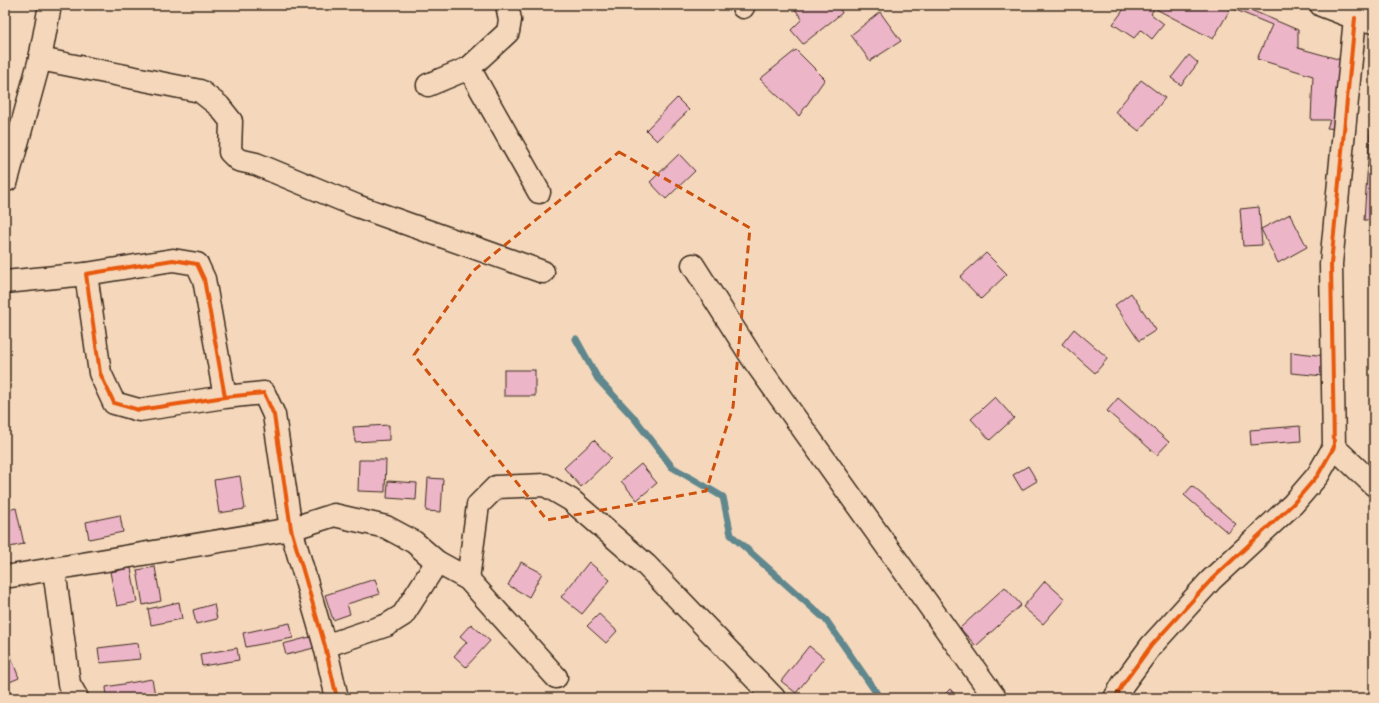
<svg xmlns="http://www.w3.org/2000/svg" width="1379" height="703" font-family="'Balsamiq Sans',sans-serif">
	<rect width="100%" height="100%" fill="#f5d8bb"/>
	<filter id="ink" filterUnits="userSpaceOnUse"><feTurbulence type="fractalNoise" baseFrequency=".025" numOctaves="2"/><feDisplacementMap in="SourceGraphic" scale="8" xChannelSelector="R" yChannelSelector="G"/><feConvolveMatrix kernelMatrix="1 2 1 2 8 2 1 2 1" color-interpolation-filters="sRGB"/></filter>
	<g filter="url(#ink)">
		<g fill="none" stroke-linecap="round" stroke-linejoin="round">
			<path stroke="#60878d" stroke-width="7" d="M576 339 598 379 635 419 672 467 723 497 731 535 826 620 880 698"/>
		</g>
		<g fill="#edb5c8" stroke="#3b2a1e">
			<path d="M792 5H816L818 7 820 5H838L842 13 803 44 791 30 802 19Z"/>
			<path d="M1127 5H1156L1151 14 1164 24 1152 39 1141 30 1134 38 1113 24Z"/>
			<path d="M1158 5H1239L1298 30V48L1345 61 1339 129 1327 128 1330 120H1311L1313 76 1257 59 1272 25 1231 8 1213 39 1156 9Z"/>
			<path d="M880 12 901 41 870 61 851 35Z"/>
			<path d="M796 50 825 79 799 116 760 79Z"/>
			<path d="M1189 55 1198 63 1181 85 1171 78Z"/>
			<path d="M1141 80 1165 98 1139 131 1115 112Z"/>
			<path d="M677 98 689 110 657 141 646 130Z"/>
			<path d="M1374 129V220H1364L1370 130Z"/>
			<path d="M679 154 695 171 666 199 650 182Z"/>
			<path d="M1259 207 1262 245 1243 246 1240 209Z"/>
			<path d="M1290 214 1307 247 1278 263 1261 229Z"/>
			<path d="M986 253 1007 274 981 299 960 277Z"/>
			<path d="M1131 293 1156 330 1139 341 1115 305Z"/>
			<path d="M1074 329 1108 358 1095 373 1062 344Z"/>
			<path d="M1291 352 1326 356 1324 376 1291 373Z"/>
			<rect x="504" y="370" width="31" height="26"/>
			<path d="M995 397 1014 418 990 440 971 419Z"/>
			<path d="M1118 398 1169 442 1157 455 1107 411Z"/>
			<path d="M389 425V440L355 442 353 427Z"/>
			<path d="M1300 426 1301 441 1251 445 1250 430Z"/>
			<path d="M594 440 611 458 581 487 564 468Z"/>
			<path d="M359 460H386L385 492 358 491Z"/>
			<path d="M641 464 657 483 637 500 621 481Z"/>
			<path d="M1028 466 1037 481 1022 490 1013 475Z"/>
			<path d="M240 476 245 509 219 513 214 480Z"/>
			<path d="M428 478 443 479 441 512 426 511Z"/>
			<path d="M388 481 417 483 416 500 387 498Z"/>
			<path d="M1192 486 1236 524 1228 533 1184 495Z"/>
			<path d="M16 508 24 544 5 548V511Z"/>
			<path d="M120 515 123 532 89 539 86 522Z"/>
			<path d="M521 562 542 573 529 597 508 585Z"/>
			<path d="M589 562 610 580 582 614 561 597Z"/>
			<path d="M155 567 161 601 143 605 137 570Z"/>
			<path d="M131 568 137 602 117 606 110 572Z"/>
			<path d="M375 579 380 594 347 604 350 614 333 620 325 595Z"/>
			<path d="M1045 581 1065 599 1043 624 1023 607Z"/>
			<path d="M1005 587 1021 605 976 646 960 628Z"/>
			<path d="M179 602 182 619 151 625 148 609Z"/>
			<path d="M214 604 217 619 196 624 193 610Z"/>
			<path d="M599 614 617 631 606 643 587 626Z"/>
			<path d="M290 623 293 638 246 647 243 633Z"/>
			<path d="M471 624 490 641 466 667 454 656 467 642 460 636Z"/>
			<path d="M310 637 314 648 286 655 283 644Z"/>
			<path d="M138 643 140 659 100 663 98 648Z"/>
			<path d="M7 646 19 678 5 684V647Z"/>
			<path d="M809 646 824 658 796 693 781 681Z"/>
			<path d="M237 648 239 660 202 666 200 654Z"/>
			<path d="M152 679 155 695 136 698H107L106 687Z"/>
			<path d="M950 689 959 698H941Z"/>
		</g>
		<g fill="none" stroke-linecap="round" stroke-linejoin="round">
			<defs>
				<g id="minor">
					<path d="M743 7 744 5"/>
					<path d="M40 59 200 91 219 106 231 121 230 152 238 160 256 164 357 206 543 272"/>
					<path d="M469 68 539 192"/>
					<path d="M428 85 469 68 508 32 510 20 507 5"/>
					<path d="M7 180 40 59 50 5"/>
					<path d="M693 265 753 359 995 698"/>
					<path d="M5 282 86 274"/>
					<path d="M225 397 204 279 197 264 173 260 86 274 100 373 114 403 139 410 225 397 264 393 274 415 291 529 325 646 337 698"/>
					<path d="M1334 447 1374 485"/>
					<path d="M54 569 69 684 77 698"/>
					<path d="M5 577 291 529 334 515 386 527 414 542 437 562 468 579 556 677"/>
					<path d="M468 579 478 505 496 487 545 485 571 500 646 565 774 698"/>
					<path d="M325 646 387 625 403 615 437 562"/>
					<path d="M1115 698 1123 684 1151 646 1211 580 1293 504 1318 475 1334 447 1331 264 1355 18"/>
				</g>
				<path id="major" d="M1321 5 1355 18 1374 22"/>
			</defs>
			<use href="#minor" stroke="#3b2a1e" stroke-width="25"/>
			<use href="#major" stroke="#3b2a1e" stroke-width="25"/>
			<use href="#minor" stroke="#f5d8bb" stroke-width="22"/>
			<use href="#major" stroke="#f5d8bb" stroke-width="22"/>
			<defs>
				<g id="cycleway">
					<path d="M225 397 204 279 197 264 173 260 86 274 100 373 114 403 139 410 225 397 264 393 274 415 291 529 325 646 337 698"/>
					<path d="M1115 698 1123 684 1151 646 1211 580 1293 504 1318 475 1334 447 1331 264 1355 18"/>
				</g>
			</defs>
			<use href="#cycleway" stroke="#f5d8bb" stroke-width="6"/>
			<use href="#cycleway" stroke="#e8590c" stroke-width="4"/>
		</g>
	</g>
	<path fill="none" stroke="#ce520f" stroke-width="3" stroke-dasharray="8 5" stroke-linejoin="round" d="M619 152 750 228 733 407 706 491 547 520 414 355 473 271Z"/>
	<rect width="1379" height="703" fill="none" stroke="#f5d8bb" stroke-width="20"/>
	<rect x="10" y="10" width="1359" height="683" fill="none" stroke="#3b2a1e" stroke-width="1.5" filter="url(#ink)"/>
</svg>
